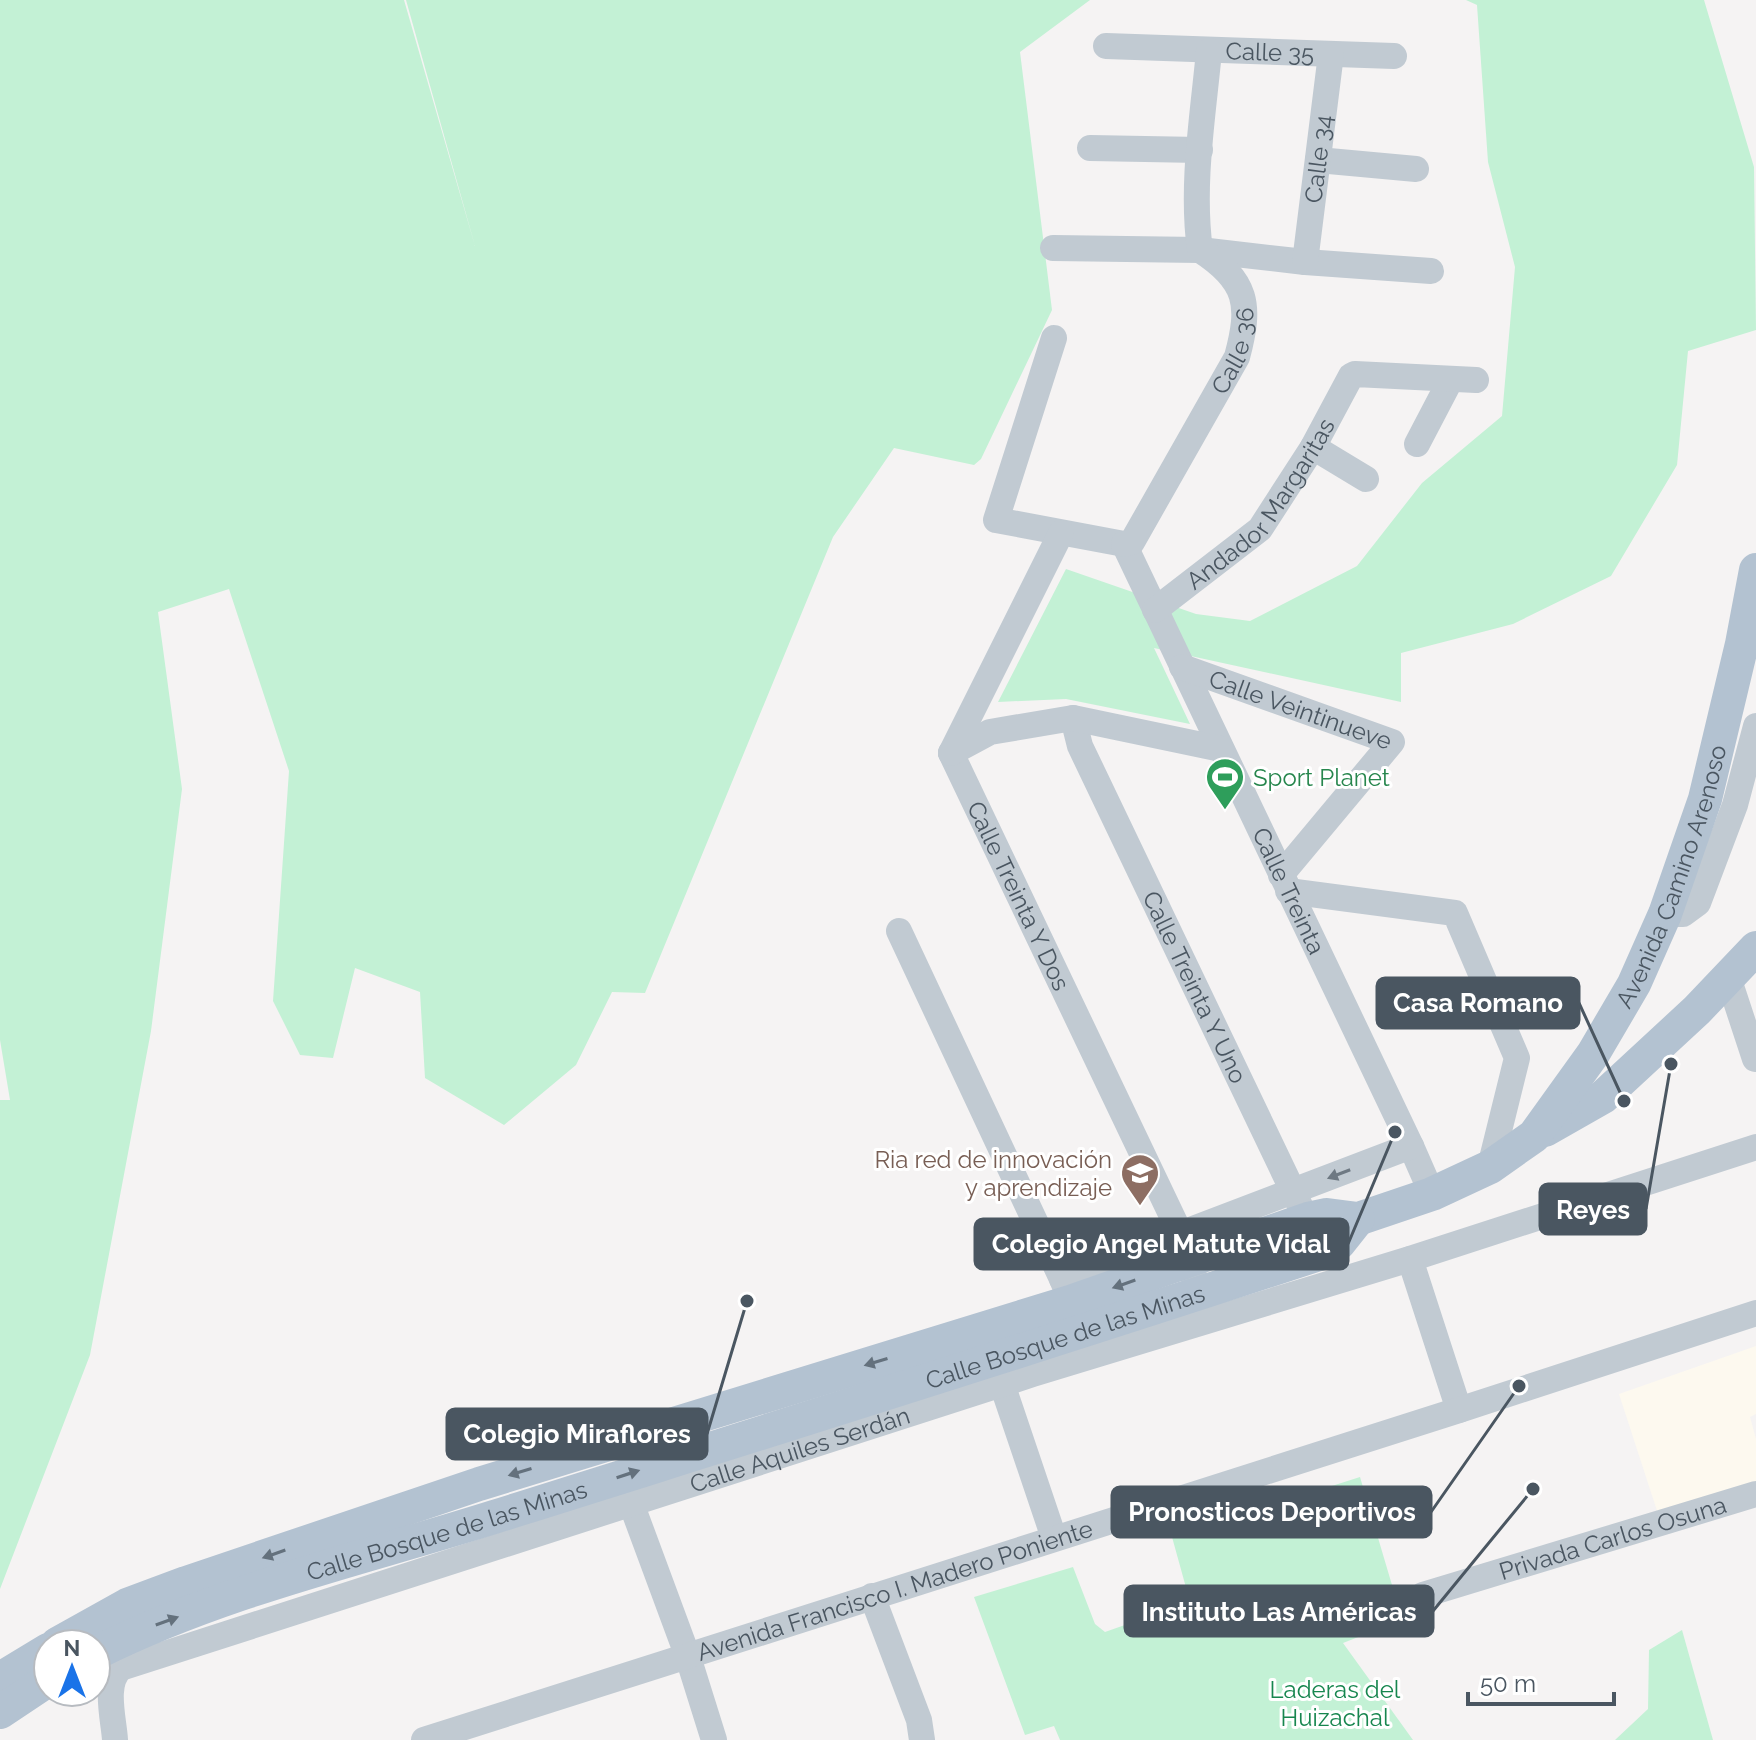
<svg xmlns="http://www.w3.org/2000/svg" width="1756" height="1740" font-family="Raleway,sans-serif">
	<rect width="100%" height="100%" fill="#f5f3f3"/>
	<path fill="#fdf9ef" d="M1756 1346V1414L1750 1417 1756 1439V1487L1659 1517 1619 1394Z"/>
	<g fill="#c3f1d5">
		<path d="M0 0H404L475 246 406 0H1090L1020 52 1052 310 981 459 974 465 894 448 833 537 645 993 612 992 576 1065 504 1125 425 1078 420 992 355 968 333 1058 300 1055 273 1001 289 771 229 589 158 612 182 789 151 1031 90 1355 0 1589V1100H10L0 1040Z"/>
		<path d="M1466 0H1704L1754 167 1756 330 1688 351 1677 465 1611 576 1513 624 1401 653V702L1154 648 1190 724 1066 699 998 702 1066 569 1196 614 1250 621 1357 566 1422 483 1502 416 1515 267 1488 162 1477 5Z"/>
		<path d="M1360 1477 1392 1585 1384 1627 1343 1643 1413 1740H1060L1054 1726 1025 1735 974 1597 1073 1567 1095 1624 1105 1632 1190 1602 1172 1537Z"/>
		<path d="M1682 1630 1713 1740H1615L1648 1709 1649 1650Z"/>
	</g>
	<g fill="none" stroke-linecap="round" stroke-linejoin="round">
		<g stroke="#c1cad2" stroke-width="26">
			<path id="s1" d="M1106 46 1394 56"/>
			<path d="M1090 148 1200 150"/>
			<path d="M1318 160 1416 169"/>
			<path d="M1053 248 1200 250 1305 262 1431 271"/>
			<path id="s2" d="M1305 262 1331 54"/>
			<path d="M1054 338 996 520 1124 544"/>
			<path d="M1417 444 1451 379"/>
			<path d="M1313 447 1366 479"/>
			<path id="s3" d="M1124 544 1411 1146 1432 1194"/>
			<path id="s4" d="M1124 544 1132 542 1237 357C1251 305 1248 281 1200 250 1191 185 1203 116 1209 51"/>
			<path id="s5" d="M1155 610 1260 529 1313 447 1351 376 1355 374 1476 380"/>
			<path id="s6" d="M1182 667 1392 742 1281 875"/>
			<path id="s7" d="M1073 718 1080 746 1314 1235"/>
			<path id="s8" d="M951 753 1181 1235 1195 1279"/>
			<path d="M951 753 990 732 1073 718 1221 749"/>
			<path d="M951 753 1061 533"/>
			<path d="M1288 891 1455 913 1517 1058 1490 1167"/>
			<path d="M1665 914H1683L1698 903 1735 805 1756 726"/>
			<path d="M899 931 1062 1279 1078 1319"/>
			<path d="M1728 977 1755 1059"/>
			<path d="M1410 1259 1459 1410"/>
			<path d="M1062 1279 1411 1146"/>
			<path d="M1002 1384 1054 1538"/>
			<path d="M631 1503 688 1657 714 1740"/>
			<path id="s9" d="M1423 1595 1756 1494"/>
			<path d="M872 1596 919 1720 922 1740"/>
			<path id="s10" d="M115 1740C114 1720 103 1683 121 1668L1033 1374 1410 1259 1756 1147"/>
			<path id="s11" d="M424 1740 1459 1410 1756 1313"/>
		</g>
		<g stroke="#b3c2d1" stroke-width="34">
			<path d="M1545 1130 1603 1097 1697 1010 1756 948"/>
			<path id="s12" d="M57 1644 127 1605 186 1583 479 1484 1070 1302 1308 1219 1327 1215 1358 1219 1432 1194 1490 1167 1534 1136 1593 1054 1634 984 1665 914 1705 799 1742 644 1756 570"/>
			<path id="s13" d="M96 1653C222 1590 361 1559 494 1517 770 1430 1047 1344 1322 1253L1339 1243 1358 1219"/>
			<path d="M0 1679 48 1650"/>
			<path d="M0 1712 48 1680"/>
		</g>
	</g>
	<defs><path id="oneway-solid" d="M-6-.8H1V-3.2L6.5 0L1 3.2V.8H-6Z" transform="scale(2)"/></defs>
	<use fill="#6e7983" href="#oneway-solid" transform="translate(1339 1174) rotate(159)"/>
	<g fill="#64717d">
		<use href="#oneway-solid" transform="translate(1124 1284) rotate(161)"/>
		<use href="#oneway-solid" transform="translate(876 1362) rotate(163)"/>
		<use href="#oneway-solid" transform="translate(520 1472) rotate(163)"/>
		<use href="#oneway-solid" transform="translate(628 1474) rotate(-18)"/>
		<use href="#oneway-solid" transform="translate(274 1554) rotate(161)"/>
		<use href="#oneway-solid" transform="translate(167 1621) rotate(-20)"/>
	</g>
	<defs>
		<symbol id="stadium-pin" viewBox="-11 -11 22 30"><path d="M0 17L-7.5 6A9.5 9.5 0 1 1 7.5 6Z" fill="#2e9e5b" stroke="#fff"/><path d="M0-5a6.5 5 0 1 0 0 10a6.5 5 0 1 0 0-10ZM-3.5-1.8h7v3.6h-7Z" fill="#fff"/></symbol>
		<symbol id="university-pin" viewBox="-11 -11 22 30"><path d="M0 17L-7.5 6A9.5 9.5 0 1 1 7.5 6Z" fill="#8d6e63" stroke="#fff"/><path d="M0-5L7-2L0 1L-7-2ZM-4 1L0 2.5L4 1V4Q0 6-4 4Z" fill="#fff"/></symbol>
	</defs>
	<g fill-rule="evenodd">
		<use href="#stadium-pin" x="1203" y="755" width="44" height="60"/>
		<use href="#university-pin" x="1118" y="1151" width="44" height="60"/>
	</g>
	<g text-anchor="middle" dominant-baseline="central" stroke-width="6" stroke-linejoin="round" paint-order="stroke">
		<g font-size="24" fill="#4a5661" stroke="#fff">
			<text stroke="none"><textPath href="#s1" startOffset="164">Calle 35</textPath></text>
			<text stroke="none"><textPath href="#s2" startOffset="104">Calle 34</textPath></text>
			<text stroke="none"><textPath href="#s4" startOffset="226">Calle 36</textPath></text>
			<text stroke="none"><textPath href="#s5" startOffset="152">Andador Margaritas</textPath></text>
			<text stroke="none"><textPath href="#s6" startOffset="126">Calle Veintinueve</textPath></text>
			<text stroke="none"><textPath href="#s12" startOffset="1866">Avenida Camino Arenoso</textPath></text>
			<text stroke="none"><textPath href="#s3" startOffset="384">Calle Treinta</textPath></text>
			<text stroke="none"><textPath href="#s8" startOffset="158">Calle Treinta Y Dos</textPath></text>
			<text stroke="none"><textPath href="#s7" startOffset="296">Calle Treinta Y Uno</textPath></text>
			<text stroke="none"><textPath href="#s13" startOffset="1020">Calle Bosque de las Minas</textPath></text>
			<text stroke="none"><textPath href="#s10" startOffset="788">Calle Aquiles Serdán</textPath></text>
			<text stroke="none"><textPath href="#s13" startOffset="372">Calle Bosque de las Minas</textPath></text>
			<text stroke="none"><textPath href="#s9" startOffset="198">Privada Carlos Osuna</textPath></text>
			<text stroke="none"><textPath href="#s11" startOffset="494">Avenida Francisco I. Madero Poniente</textPath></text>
		</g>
		<g font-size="24" fill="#27864d" stroke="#fff" text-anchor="start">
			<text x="1253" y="777">Sport Planet</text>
		</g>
		<g font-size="24" fill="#785e54" stroke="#fff" text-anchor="end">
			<text x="1112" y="1159">Ria red de innovación<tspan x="1112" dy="28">y aprendizaje</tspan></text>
		</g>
		<g font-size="24" fill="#17864f" stroke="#fff">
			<text x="1335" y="1689">Laderas del<tspan x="1335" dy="28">Huizachal</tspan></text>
		</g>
	</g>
	<path fill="none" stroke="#4a5661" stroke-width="3" d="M1624 1101L1579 1003M1671 1064L1646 1209M1395 1132L1348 1244M747 1301L707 1434M1519 1386L1431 1512M1533 1489L1433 1611"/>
	<g fill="#4a5661" stroke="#fff" stroke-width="3">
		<circle cx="1624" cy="1101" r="8"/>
		<circle cx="1671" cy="1064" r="8"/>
		<circle cx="1395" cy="1132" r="8"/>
		<circle cx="747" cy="1301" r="8"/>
		<circle cx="1519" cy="1386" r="8"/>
		<circle cx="1533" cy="1489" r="8"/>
	</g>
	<g fill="#4a5661" stroke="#4a5661" stroke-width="3">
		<rect x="1377" y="978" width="202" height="50" rx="8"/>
		<rect x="1540" y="1184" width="106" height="50" rx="8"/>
		<rect x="975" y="1219" width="373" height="50" rx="8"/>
		<rect x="447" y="1409" width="260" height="50" rx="8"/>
		<rect x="1112" y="1487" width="319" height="50" rx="8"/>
		<rect x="1125" y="1586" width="308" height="50" rx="8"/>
	</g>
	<g font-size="26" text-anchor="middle" font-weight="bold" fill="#fff">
		<text x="1478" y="1012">Casa Romano</text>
		<text x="1593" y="1219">Reyes</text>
		<text x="1161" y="1253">Colegio Angel Matute Vidal</text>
		<text x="577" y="1443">Colegio Miraflores</text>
		<text x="1272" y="1521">Pronosticos Deportivos</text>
		<text x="1279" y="1621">Instituto Las Américas</text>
	</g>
	<g transform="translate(72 1668)"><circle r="38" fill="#ffffff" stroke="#b7bbc0" stroke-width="2"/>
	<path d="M0-6L14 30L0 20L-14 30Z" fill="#1a73e8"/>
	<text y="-12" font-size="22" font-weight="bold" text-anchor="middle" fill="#4a5661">N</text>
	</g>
	<path d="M1468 1692v12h146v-12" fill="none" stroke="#4a5661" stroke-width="4"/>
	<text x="1480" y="1692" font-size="24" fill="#4a5661" stroke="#ffffff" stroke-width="6" paint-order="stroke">50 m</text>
</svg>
